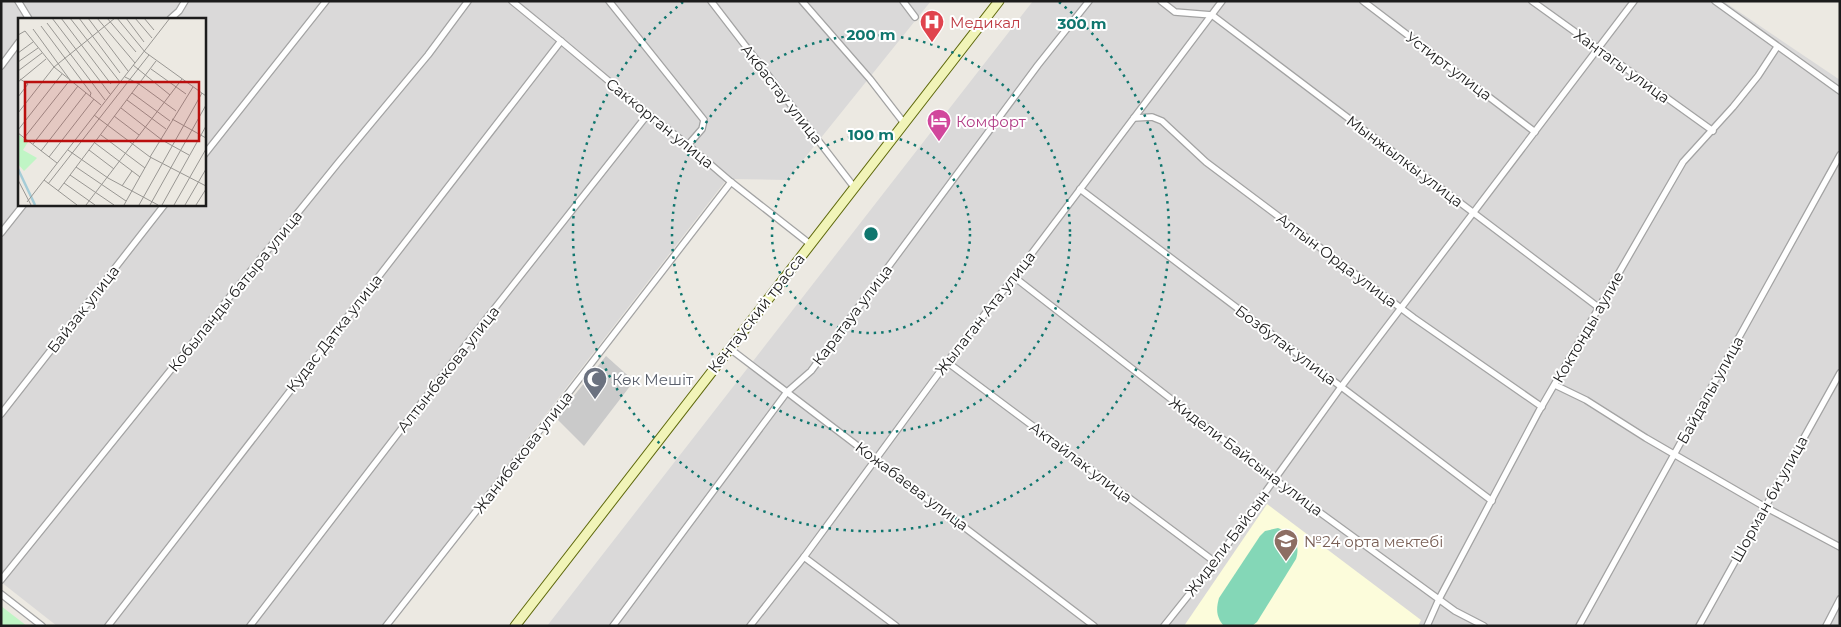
<svg xmlns="http://www.w3.org/2000/svg" width="1841" height="627" font-family="Montserrat,sans-serif">
	<rect width="100%" height="100%" fill="#ece9e2"/>
	<g fill="#dad9d9" fill-rule="evenodd">
		<path d="M1 1H931L787 180 727 179 383 626H57L1 582ZM19 19H204V204H19Z"/>
		<path d="M1033 1H1723L1840 80V626H547Z"/>
	</g>
	<path fill="#fcfcdb" d="M1267 504 1421 620 1418 626H1184Z"/>
	<path fill="#cacaca" d="M606 356 634 381 584 446 556 418Z"/>
	<path fill="#c0f5c5" d="M1 606 27 626H1Z"/>
	<path fill="#84d7b7" d="M1278 528C1293 533 1301 544 1296 559L1257 622 1252 626H1224C1216 617 1216 609 1219 598L1260 536 1265 531Z"/>
	<g fill="none" stroke-linecap="round" stroke-linejoin="round">
		<defs>
			<g id="street">
				<path d="M18 1 29 19"/>
				<path d="M512 1 561 41 648 114 688 145 731 182 810 244"/>
				<path d="M609 1 704 120 702 129 688 145"/>
				<path d="M711 1 854 187"/>
				<path d="M802 1 870 79 904 123"/>
				<path d="M903 1 915 17"/>
				<path d="M1161 1 1175 12 1212 15 1598 307"/>
				<path d="M1363 1 1535 132"/>
				<path d="M1532 1 1713 131"/>
				<path d="M1715 1 1840 91"/>
				<path d="M170 19 179 11 185 1"/>
				<path d="M1 66 19 42"/>
				<path d="M1134 118 1152 117 1162 121 1206 162 1414 318 1542 407"/>
				<path d="M204 155 326 1"/>
				<path d="M1080 189 1492 501"/>
				<path d="M1 233 24 204"/>
				<path d="M1014 277 1274 479 1455 611 1484 626"/>
				<path d="M729 348 1094 626"/>
				<path d="M947 362 1215 562"/>
				<path d="M1555 385 1586 400 1646 438 1765 507 1840 547"/>
				<path d="M1 414 165 204"/>
				<path d="M804 557 896 626"/>
				<path d="M1 580 338 163 428 55 468 1"/>
				<path d="M1 594 42 626"/>
				<path d="M108 626 561 41"/>
				<path d="M250 626 472 337 648 114"/>
				<path d="M386 626 543 426 731 182"/>
				<path d="M613 626 787 392 811 371 1038 65 1089 1"/>
				<path d="M750 626 804 557 947 362 1014 277 1222 1"/>
				<path d="M1164 626 1215 562 1341 387 1634 1"/>
				<path d="M1427 626 1439 599 1539 411 1683 162 1733 107 1758 76 1777 47"/>
				<path d="M1579 626 1840 155"/>
				<path d="M1699 626 1840 373"/>
				<path d="M1826 626 1840 599"/>
			</g>
			<path id="secondary" d="M515 626 999 1"/>
		</defs>
		<use href="#street" stroke="#a3a3a3" stroke-width="8"/>
		<use href="#secondary" stroke="#5f690c" stroke-width="11"/>
		<use href="#street" stroke="#fff" stroke-width="5.5"/>
		<use href="#secondary" stroke="#f1f4b8" stroke-width="9"/>
	</g>
	<g fill="none" stroke="#0f766e" stroke-width="2.5" stroke-dasharray="2.5 5">
		<circle cx="871" cy="234" r="99"/>
		<circle cx="871" cy="234" r="199"/>
		<path d="M1059 2A298 298 0 1 1 683 2"/>
	</g>
	<defs>
		<symbol id="hospital-pin" viewBox="-11 -11 22 30"><path d="M0 17L-7.5 6A9.5 9.5 0 1 1 7.5 6Z" fill="#e0444e" stroke="#fff"/><path d="M-5-5h3v3.5h4V-5h3V5h-3V1.5h-4V5h-3Z" fill="#fff"/></symbol>
		<symbol id="hotel-pin" viewBox="-11 -11 22 30"><path d="M0 17L-7.5 6A9.5 9.5 0 1 1 7.5 6Z" fill="#d1479c" stroke="#fff"/><path d="M-6-4.5h1.5V1H6V5H4.5V3h-9V5H-6ZM-4 0a1.8 1.8 0 1 1 3.6 0ZM.5 0V-2.5h3Q6-2.5 6 0Z" fill="#fff"/></symbol>
		<symbol id="mosque-pin" viewBox="-11 -11 22 30"><path d="M0 17L-7.5 6A9.5 9.5 0 1 1 7.5 6Z" fill="#6b7280" stroke="#fff"/><path d="M3.5-4.9A6 6 0 1 0 3.5 4.9A5 5 0 1 1 3.5-4.9Z" fill="#fff"/></symbol>
		<symbol id="school-pin" viewBox="-11 -11 22 30"><path d="M0 17L-7.5 6A9.5 9.5 0 1 1 7.5 6Z" fill="#8d6e63" stroke="#fff"/><path d="M0-5L7-2L0 1L-7-2ZM-4 1L0 2.5L4 1V4Q0 6-4 4Z" fill="#fff"/></symbol>
	</defs>
	<g fill-rule="evenodd">
		<use href="#hospital-pin" x="918" y="8" width="28" height="38"/>
		<use href="#hotel-pin" x="925" y="107" width="28" height="38"/>
		<use href="#mosque-pin" x="581" y="365" width="28" height="38"/>
		<use href="#school-pin" x="1272" y="527" width="28" height="38"/>
	</g>
	<g text-anchor="middle" dominant-baseline="central" stroke-width="4" stroke-linejoin="round" paint-order="stroke">
		<g font-size="15" fill="#be3a42" stroke="#fff" text-anchor="start">
			<text x="950" y="22">Медикал</text>
		</g>
		<g font-size="15" fill="#1c1c1c" stroke="#fff">
			<text transform="translate(1449 66) rotate(37)">Устирт улица</text>
			<text transform="translate(1622 66) rotate(36)">Хантагы улица</text>
			<text transform="translate(782 94) rotate(52)">Акбастау улица</text>
			<text transform="translate(660 123) rotate(39)">Саккорган улица</text>
			<text transform="translate(1405 161) rotate(37)">Мынжылкы улица</text>
			<text transform="translate(1337 260) rotate(37)">Алтын Орда улица</text>
			<text transform="translate(235 291) rotate(-51)">Кобыланды батыра улица</text>
			<text transform="translate(83 309) rotate(-52)">Байзак улица</text>
			<text transform="translate(756 313) rotate(-52)">Кентауский трасса</text>
			<text transform="translate(985 313) rotate(-52)">Жылаган Ата улица</text>
			<text transform="translate(852 315) rotate(-53)">Каратауа улица</text>
			<text transform="translate(1588 327) rotate(-60)">Коктонды аулие</text>
			<text transform="translate(334 333) rotate(-52)">Кудас Датка улица</text>
			<text transform="translate(1286 345) rotate(37)">Бозбутак улица</text>
			<text transform="translate(448 369) rotate(-52)">Алтынбекова улица</text>
			<text transform="translate(1710 390) rotate(-61)">Байдалы улица</text>
			<text transform="translate(523 452) rotate(-52)">Жанибекова улица</text>
			<text transform="translate(1246 456) rotate(37)">Жидели Байсына улица</text>
			<text transform="translate(1081 462) rotate(37)">Актайлак улица</text>
			<text transform="translate(912 486) rotate(37)">Кожабаева улица</text>
			<text transform="translate(1769 499) rotate(-61)">Шорман би улица</text>
			<text transform="translate(1227 543) rotate(-53)">Жидели Байсын</text>
		</g>
		<g font-size="15" fill="#b23c85" stroke="#fff" text-anchor="start">
			<text x="956" y="121">Комфорт</text>
		</g>
		<g font-size="15" fill="#5b616d" stroke="#fff" text-anchor="start">
			<text x="612" y="379">Көк Мешіт</text>
		</g>
		<g font-size="15" fill="#785e54" stroke="#fff" text-anchor="start">
			<text x="1304" y="541">№24 орта мектебі</text>
		</g>
	</g>
	<g transform="translate(18 18)">
		<rect width="188" height="188" fill="#ece9e2"/>
		<path d="M0 116 10 124 5 132 19 140 6 153 0 146Z" fill="#c0f5c5"/>
		<path fill="none" stroke="#a5ccd7" stroke-width="2.5" d="M0 151 17 187"/>
		<path fill="none" stroke="#999793" stroke-width="1" d="M34 0 92 76M43 0 93 66M52 0 102 64M61 0 102 55M70 0 110 53M79 0 117 45M89 0 118 34M99 0 127 34 188 78M108 0 126 24M117 0 134 20M126 0 136 12M29 5 87 82M23 8 73 75 72 78M15 11 52 62M0 17 7 13 36 49 83 87M0 35 15 24M0 44 20 30M115 47 152 77M133 51 168 76M0 53 24 35M107 59 121 66 158 93M0 64 28 41M114 75 152 103M0 79 10 66 2 61M109 82 148 111M103 90 144 122 171 137M0 95 36 49 97 0M76 97 132 139 188 168M96 98 121 117M154 101 188 120M0 112 44 56M0 115 39 145M83 117 127 150M6 120 52 62M77 125 122 159M15 126 60 68M50 132 90 160 140 187M71 132 96 151M23 133 68 75M31 139 76 81M132 139 175 69M58 149 108 183M52 157 96 187M0 162 13 187M26 162 59 187M46 165 77 187M30 166 131 37M104 168 114 153M40 173 138 43M9 184 152 0M68 187 164 61M106 187 133 139M121 187 184 75M132 187 188 87M144 187 188 108M156 187 188 131M167 187 188 151M178 187 188 171"/>
		<path fill="#ba0f0e" fill-opacity="0.15" stroke="#ba0f0e" stroke-width="2.5" d="M7 64H181V123H7Z"/>
		<rect width="188" height="188" fill="none" stroke="#1c1c1c" stroke-width="2.5"/>
	</g>
	<circle cx="871" cy="234" r="8" fill="#0f766e" stroke="#fff" stroke-width="2.5"/>
	<g font-size="15" text-anchor="middle" font-weight="bold" fill="#0f766e" stroke="#fff" stroke-width="4" stroke-linejoin="round" paint-order="stroke">
		<text x="1082" y="29">300 m</text>
		<text x="871" y="40">200 m</text>
		<text x="871" y="140">100 m</text>
	</g>
	<rect width="1841" height="627" fill="none" stroke="#1c1c1c" stroke-width="5"/>
</svg>
